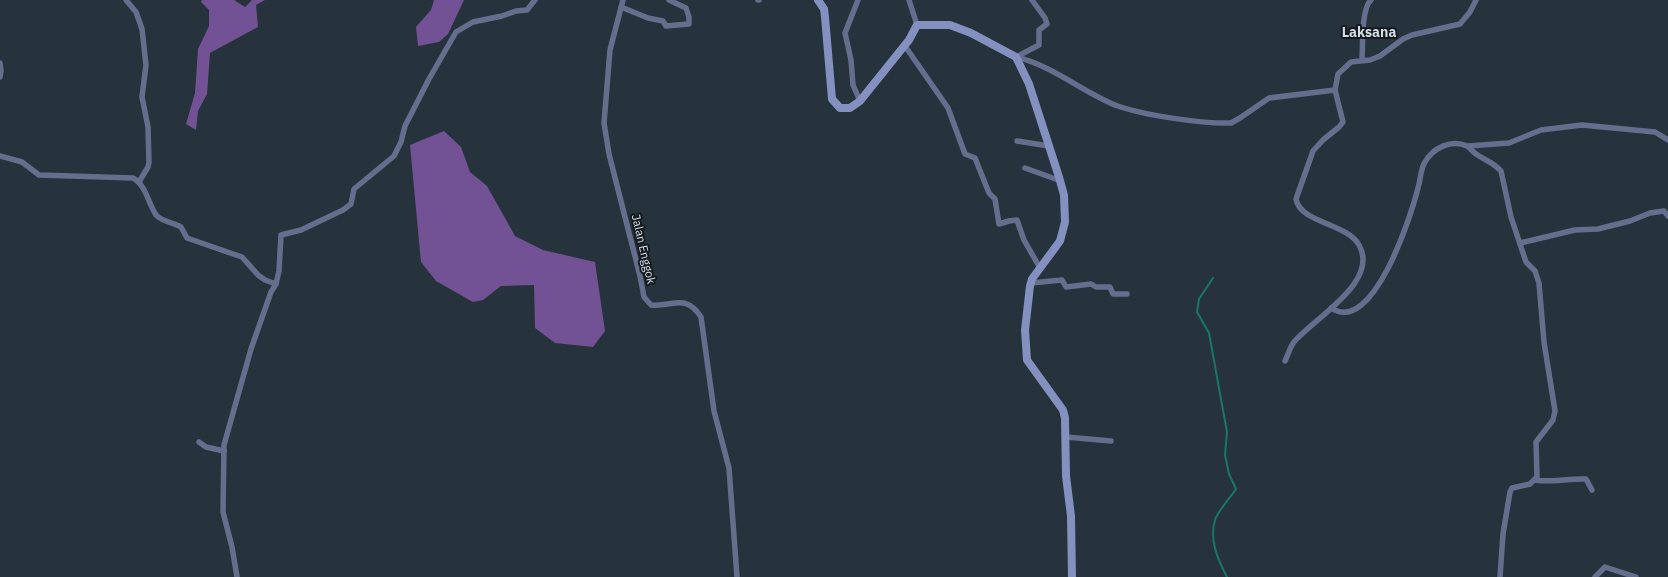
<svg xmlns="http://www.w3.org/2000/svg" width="1668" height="577" font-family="'IBM Plex Sans',sans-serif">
	<rect width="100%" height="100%" fill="#26333d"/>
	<g fill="#725194">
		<path d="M202 0H234L245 7 252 0H265L256 5 258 27 210 53 207 94 198 111 196 130 186 124 195 93 198 49 209 26V10L201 2Z"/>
		<path d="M434 0H464L448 34 439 42 418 46 416 27 431 10Z"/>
		<path d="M444 131 461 147 470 172 487 186 515 236 543 250 595 262 605 331 593 347 555 343 535 328 534 285 501 286 483 300 473 302 436 281 421 262 410 145Z"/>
	</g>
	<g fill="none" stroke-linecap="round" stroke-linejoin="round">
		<path stroke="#1a7666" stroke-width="2" d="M1213 278 1199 299 1197 312 1209 333 1227 432 1225 455 1229 474 1236 489C1231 497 1217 512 1215 520 1209 540 1218 560 1227 577"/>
		<g stroke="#666e8d" stroke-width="5.5">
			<path d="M126 0 136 12 142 29 146 65 142 97 148 127 149 162 148 167 139 182"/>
			<path d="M623 0 610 50 604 123 609 154 640 276 644 297 651 305C673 307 686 293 701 317L714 411 729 468 737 577"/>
			<path d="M758 0H759"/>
			<path d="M858 0 845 33 851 60 853 85 860 101"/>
			<path d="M909 0 917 25"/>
			<path d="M621 7 648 18 663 21 666 26 689 24V17L686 8 669 0"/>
			<path d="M905 46 948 108 965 154 975 158 989 193 995 199 999 224 1009 221 1017 220 1024 240 1040 268"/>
			<path d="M1016 57C1053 66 1081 91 1115 105 1141 115 1203 124 1231 123L1240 118 1269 98 1335 90 1338 74 1351 62 1370 60 1380 56 1403 39 1412 35 1460 24 1470 12 1476 0"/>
			<path d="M1016 57 1039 45V30L1047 24 1045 18 1032 0"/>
			<path d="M1362 59C1363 45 1361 9 1371 0"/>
			<path d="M0 63 1 71 0 77"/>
			<path d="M1017 141 1049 146"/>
			<path d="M1468 146 1509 143 1541 130 1582 125 1655 132 1668 140"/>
			<path d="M0 156 22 162 39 175 133 178C146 185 148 203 156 215 162 222 173 222 181 227L187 238 242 257 258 275 265 280 276 284"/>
			<path d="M1025 168 1061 181"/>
			<path d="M1520 243 1575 230 1598 229 1630 221 1650 213 1664 211 1668 216"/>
			<path d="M1031 283 1062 280 1066 287 1091 284 1096 287H1110L1113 294H1127"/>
			<path d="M1331 308C1373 336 1411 216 1418 188 1421 179 1420 170 1425 162 1433 148 1451 139 1467 146 1470 148 1473 152 1476 154 1485 160 1494 163 1501 171L1511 217 1526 262 1535 271 1539 283 1544 342 1555 411 1553 420 1536 442 1537 477 1530 484 1512 488 1510 492 1503 534 1500 577"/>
			<path d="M1285 361C1288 355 1290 347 1294 342 1314 318 1380 282 1359 245 1347 223 1300 223 1296 199L1313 151 1323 140 1339 127 1343 122 1335 90"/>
			<path d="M1066 437 1111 441"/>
			<path d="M199 442 206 447 224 451"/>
			<path d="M1535 480C1544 483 1573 478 1586 479L1592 490"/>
			<path d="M237 577 232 547 223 512 224 445 251 349 271 292 276 284 279 271 281 235 301 230 343 210 351 204 354 189 394 156 401 142 405 126 429 79 456 32 473 22 502 16 516 11 527 10 535 0"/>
			<path d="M1595 577 1605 567 1636 577"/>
		</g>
		<path stroke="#8490c0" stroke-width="8" d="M818 0 824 9 825 17 832 99 840 108H850L860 101 909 40 917 25H950L971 33 1016 57 1029 84 1059 177 1064 195 1065 222 1060 241 1032 279 1030 286 1025 330 1027 360 1063 410 1065 418 1066 476 1071 516 1072 577"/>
	</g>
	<g text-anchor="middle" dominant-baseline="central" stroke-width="4" stroke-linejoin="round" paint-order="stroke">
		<g font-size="12" fill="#d5dde4" stroke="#141a1f">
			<text transform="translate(644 249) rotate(77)">Jalan Enggok</text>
		</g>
		<g font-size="14" font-weight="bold" fill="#d5dde4" stroke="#141a1f">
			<text x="1369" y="32">Laksana</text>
		</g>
	</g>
</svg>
